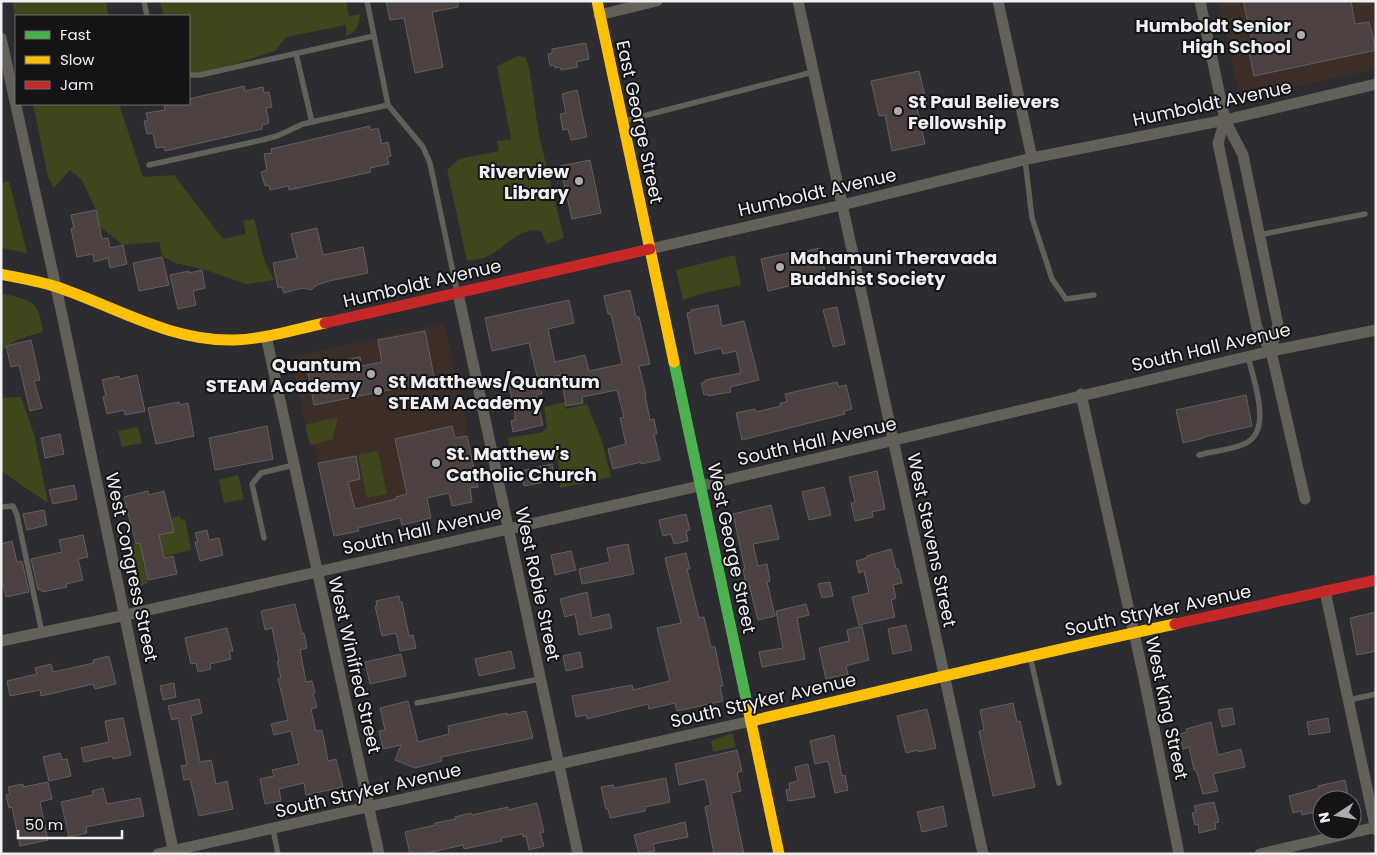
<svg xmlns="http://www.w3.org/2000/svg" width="1377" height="855" font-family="Poppins,sans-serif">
	<rect width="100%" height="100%" fill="#2c2c31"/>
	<g fill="#3e2e28">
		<path d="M1218 1H1376V69L1240 99Z"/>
		<path d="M444 323 468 433 467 436 455 438 452 426 395 439 407 494 396 497 400 517 355 509 348 482 360 479 355 456 318 463 314 445H310L291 357Z"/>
	</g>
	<g fill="#40461b">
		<path d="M12 1H106L108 16H16V20Z"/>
		<path d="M157 1H346L349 16 360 14C359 26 358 31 346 36V25L286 37 275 51 200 75H189V16H164L160 3Z"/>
		<path d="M518 56 525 57 529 67 539 135 564 238 547 244 541 231C519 226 505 249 486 257 480 259 473 260 467 261L447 170 459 159 499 151 497 141 511 139 497 66Z"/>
		<path d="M33 104H119L143 177 174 175 223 239 246 234 243 221 254 219 264 259 274 280 246 284 206 270 175 263 162 256 159 242 123 245 99 226 96 210 82 180 70 170 54 188 48 177Z"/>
		<path d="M9 181 27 253 1 248V183Z"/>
		<path d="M735 255 741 285 704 293 683 300 676 270Z"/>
		<path d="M1 293C32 301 38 299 43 332 28 336 10 340 1 353Z"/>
		<path d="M21 397 34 434 48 503 1 471V398Z"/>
		<path d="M565 402 566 409 587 404 602 441 611 477 560 488 558 459 549 461 542 454 512 460 508 438 543 432 547 427 544 407Z"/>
		<path d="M338 417 332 440 310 445 305 425Z"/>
		<path d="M138 427 142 443 122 447 118 431Z"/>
		<path d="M378 451 387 494 367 498 358 455Z"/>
		<path d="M238 475 244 499 224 503 219 480Z"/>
		<path d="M180 516 181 520 185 519 191 550 143 561 148 583 138 587 129 547 159 535 173 532 172 518Z"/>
		<path d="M729 734H733L736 747 713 752 711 741Z"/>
	</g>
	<g fill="#4c4140" stroke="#615f61">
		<path d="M386 1H458V7L432 12 443 67 415 73 404 18 390 20Z"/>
		<path d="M1243 1H1351L1355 24 1369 22 1376 50 1254 76 1248 47 1253 45Z"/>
		<path d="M586 43 589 59 576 62 578 67 561 70 560 67 555 68 554 65 550 66 548 54 552 53V49Z"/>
		<path d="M919 71 927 105 917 107 925 144 892 151 885 115 879 116 871 81Z"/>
		<path d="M244 86 245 91 263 87 264 93 269 92 272 107 266 108 269 123 262 125V129L165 151 164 147 156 148 153 133 147 134 144 121 148 120 146 113 165 110 164 104H189V99Z"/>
		<path d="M577 90 587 137 571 140 568 129 563 130 560 114 566 113 562 94Z"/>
		<path d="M370 126V130L378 128 382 144 388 142 391 156 387 157 389 164 370 168 371 172 289 190 288 186 270 190 269 185 265 186 261 172 267 170 264 154 272 153 271 149Z"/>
		<path d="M590 160 601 213 572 219 560 166Z"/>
		<path d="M96 210 102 239 108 238 110 248 123 245 127 264 110 268 108 258 94 262 93 254 77 257 71 229 74 228 71 215Z"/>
		<path d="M317 228 323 255 363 247 368 273 329 281 317 285 311 290 302 288 284 293 282 287 278 288 273 263 297 258 291 234Z"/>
		<path d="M820 248 827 283 807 287 806 282 768 291 761 259 794 252V254Z"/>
		<path d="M162 257 169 285 139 291 133 263Z"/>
		<path d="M202 270 205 288 193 291 196 305 178 309 170 275 189 271V273Z"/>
		<path d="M630 290 636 317H639L650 364 639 366 646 395H645L650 420 654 419 657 434H654L660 460 641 464V462L613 469 608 449 626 444 620 418 624 417 617 390 582 397 583 403 566 406 561 375 538 380 542 394 536 395 543 425 513 432 511 421 515 420V414L509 385 517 383V381L537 376 529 343 492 351 485 318 569 300 574 323 548 329 555 362 585 355 589 371 622 364 611 314H608L604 296Z"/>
		<path d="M718 305 722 326 744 321 759 380 730 387 731 392 708 396V394L704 395 701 383 705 382V380L741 373 736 351 723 354 721 348 695 354 687 313 691 312V310Z"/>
		<path d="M837 307 845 344 833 347 823 310Z"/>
		<path d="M425 331 435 381 314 405 307 368 360 357 362 366 382 362 378 340Z"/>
		<path d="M31 340 40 380 34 381 42 408 30 411 19 365 11 367 6 346Z"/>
		<path d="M137 375 145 411 125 415 124 410 107 414 103 397 106 396 102 380 119 376 120 379Z"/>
		<path d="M837 382 839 387 846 385 852 409 844 411 845 414 742 440 736 413 755 409 756 412 781 406 780 403 787 402 785 394Z"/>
		<path d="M1246 395 1252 426 1204 437V438L1183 443 1176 410Z"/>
		<path d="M179 402 180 405 188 403 194 436 156 444 148 408Z"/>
		<path d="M267 426 273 459 215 470 209 438Z"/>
		<path d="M452 426 455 438 467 436 478 487 470 488 472 502 452 506 449 493 427 498 431 518 402 525 400 518 358 528 359 531 334 536 318 463 356 456 360 479 348 482 355 509 396 499V497L407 494 395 439Z"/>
		<path d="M60 434 64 454 45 458 41 438Z"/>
		<path d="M552 464 555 480 524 486 521 471Z"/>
		<path d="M877 471 885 509 872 512 873 517 855 521 851 503 855 502 849 477Z"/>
		<path d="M74 485 77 499 53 504 49 490Z"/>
		<path d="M824 487 831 515 809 520 802 492Z"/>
		<path d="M148 491 149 495 164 491 174 532 159 535 164 558 173 556 177 574 148 580 140 543 136 544 124 497Z"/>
		<path d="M771 505 779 539 753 544 758 566 767 564 770 581 767 582 775 616 758 620 749 585H746L743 569H745L733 514Z"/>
		<path d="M44 510 47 525 27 530 23 514Z"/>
		<path d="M686 514 690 530 686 531 688 541 674 544 671 534 663 536 659 520Z"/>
		<path d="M207 530 209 540 219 538 223 555 200 561 195 542H198L195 533Z"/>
		<path d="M83 535 88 557 78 559 83 580 66 584 67 587 42 592 41 589 38 590 31 559 62 552 59 540Z"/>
		<path d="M12 541 17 562 22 561 29 592 6 597 1 577V544Z"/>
		<path d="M628 544 634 574 582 584 579 569 610 562 607 548Z"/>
		<path d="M891 549 896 569 898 568 902 583 893 585 896 598 891 600 895 617 859 625 852 597 869 593 864 571 859 573 856 561 867 558V556Z"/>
		<path d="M571 551 576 570 555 575 551 555Z"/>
		<path d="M686 553 690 569H687L699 618 704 617 711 647H715L723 686H720L723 701 677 711 675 703 649 709 648 704 587 719 586 715 576 717 572 696 632 685 633 690 670 681 657 628 681 623 665 558Z"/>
		<path d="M830 582 833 596 822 598 818 584Z"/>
		<path d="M587 592 592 618 609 614 612 628 579 635 575 614 565 617 560 599Z"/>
		<path d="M399 596 400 602H402L409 636 413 635 416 648 400 651 396 633 382 636 375 606H377L376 601Z"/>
		<path d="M295 604 302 634 304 633 307 648 300 650 306 682 312 681 315 693 313 694 317 707 311 709 316 731 322 730 328 761 336 759 343 787 306 795 304 783 279 789 281 801 265 804 260 779 274 776 272 770 299 764 291 731 274 735 271 724 288 720 278 679 281 678 277 661H279L272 628 265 630 261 611Z"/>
		<path d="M806 604 809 615 797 618 805 659 762 667 759 652 783 648 776 611Z"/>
		<path d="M1376 612V651L1357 655 1350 618Z"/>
		<path d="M906 625 912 650 893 654 888 629Z"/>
		<path d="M862 626 869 660 846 666 848 674 826 679 819 648 849 641 847 630Z"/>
		<path d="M227 628 233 651H229L231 659 210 664 211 669 198 672 196 663 191 664 185 638Z"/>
		<path d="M511 651 515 668 479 676 475 659Z"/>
		<path d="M580 652 583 667 566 671 563 656Z"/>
		<path d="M401 654 406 676 370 684 365 662Z"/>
		<path d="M109 656 116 684 95 689 93 684 41 696 40 690 10 696 7 681 37 674 35 668 51 664 53 672 94 663 93 660Z"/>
		<path d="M174 683 176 697 163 700 160 686Z"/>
		<path d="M199 699 202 713 191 716 200 762 211 760 216 784 227 781 233 809 199 816 190 779 184 780 181 766 187 765 178 718 172 720 168 706Z"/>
		<path d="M408 701 418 742 449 734 448 726 507 713V715L526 711 533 738 441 757 442 761 415 768 395 760 401 745 383 749 379 731 385 730 380 708Z"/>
		<path d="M1013 703 1017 722 1020 721 1035 787 993 796 979 731 984 730 980 710Z"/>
		<path d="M1232 708 1235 724 1222 727 1218 710Z"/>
		<path d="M927 709 936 748 918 752V750L906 753 897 716Z"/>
		<path d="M123 718 131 755 113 759 112 756 84 762 81 748 109 742 105 721Z"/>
		<path d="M1328 718 1330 732 1309 735 1307 722Z"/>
		<path d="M1211 722 1218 755 1241 749 1245 767 1213 774 1218 791 1203 794 1196 770H1194L1189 747 1183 749 1180 734 1187 732 1186 729Z"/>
		<path d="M834 735 842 776 845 775 848 790 835 793 828 761 815 764 810 741Z"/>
		<path d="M737 750 742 771 737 773 741 791 731 793 744 854H714L705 807 711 805 705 779 679 785 675 764Z"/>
		<path d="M60 753 62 760 67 759 71 776 49 781 43 757Z"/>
		<path d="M808 764 815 797 788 801 786 790 790 789 789 783 798 781 795 767Z"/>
		<path d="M666 778 670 802 645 807V811L610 818 608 809H606L601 787 613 785 614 788Z"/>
		<path d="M1345 780 1349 800H1322V810L1302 815 1301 811 1293 813 1289 796 1319 788 1318 786Z"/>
		<path d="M48 782 52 799 40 802 48 840 20 846 12 807 9 808 6 795 10 794 8 787 23 784V787Z"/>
		<path d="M103 788 107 804 140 798 144 816 86 827 87 833 69 837 61 802 93 795 92 791Z"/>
		<path d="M1214 802 1219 822 1215 823 1216 829 1199 833 1198 824 1195 825 1192 813 1196 812 1194 806Z"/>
		<path d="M537 803 544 832 540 833 544 846 529 850 526 836 523 837V834L501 838 502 841 464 849 463 845 423 854H410L405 832 435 825V823L456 819 455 817 471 813 472 815 508 807V810Z"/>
		<path d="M943 806 947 826 922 832 917 812Z"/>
		<path d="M685 822 688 837 653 844 655 851 639 854 634 835Z"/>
	</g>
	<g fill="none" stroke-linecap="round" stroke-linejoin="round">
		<g stroke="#626059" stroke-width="5.5">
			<path d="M144 1 147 16"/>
			<path d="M367 1 388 105 423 147 430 163 457 291"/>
			<path d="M296 54 312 122"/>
			<path d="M189 75H200L374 36"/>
			<path d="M624 121 813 72"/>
			<path d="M1025 159 1032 218 1052 279 1066 299 1094 295"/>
			<path d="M149 165 262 140 277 136 303 124 388 105"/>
			<path d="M1259 235 1365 214"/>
			<path d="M1199 455C1213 451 1231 450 1244 444 1274 432 1253 379 1248 356"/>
			<path d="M1 507 13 506 17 515 42 633"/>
			<path d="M264 538 252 484 261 473 294 465"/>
			<path d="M1030 656 1059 783"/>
			<path d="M1349 700 1376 694"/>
			<path d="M417 703 540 679"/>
			<path d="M273 829 278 854"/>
		</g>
		<g stroke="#626059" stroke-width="11">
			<path d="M798 1 983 854"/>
			<path d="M998 1 1032 158"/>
			<path d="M1200 1 1225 120 1243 155 1278 325 1271 351"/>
			<path d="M599 15 657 1"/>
			<path d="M1 38 61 310 174 854"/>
			<path d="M1225 120 1218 143 1257 328 1271 351 1305 499"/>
			<path d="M650 249 842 205 1032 158 1225 120 1376 84"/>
			<path d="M458 293 578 854"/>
			<path d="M266 336 379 854"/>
			<path d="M1081 394 1144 678 1179 854"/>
			<path d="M1325 591 1376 830"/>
			<path d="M1 641 126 615 717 482 1271 351 1376 330"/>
			<path d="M158 854 751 721"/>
			<path d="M1260 854 1376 827"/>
		</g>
		<path stroke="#4caf50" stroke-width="11" d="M674 362 748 708"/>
		<g stroke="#ffc107" stroke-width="11">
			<path d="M597 1 674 362"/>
			<path d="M1 274C19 278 39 281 57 287 116 307 171 342 235 340 265 339 296 329 325 323"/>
			<path d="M748 708 779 854"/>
			<path d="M751 721C892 689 1033 654 1175 624"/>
		</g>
		<g stroke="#c62828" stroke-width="11">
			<path d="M325 323 650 249"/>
			<path d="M1175 624 1376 580"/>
		</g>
	</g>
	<g fill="#ababb0" stroke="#141417" stroke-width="2">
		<circle cx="1301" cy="35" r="5"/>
		<circle cx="898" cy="111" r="5"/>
		<circle cx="579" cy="181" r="5"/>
		<circle cx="780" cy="267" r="5"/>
		<circle cx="371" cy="374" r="5"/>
		<circle cx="378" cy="391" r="5"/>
		<circle cx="436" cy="463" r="5"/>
	</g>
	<g text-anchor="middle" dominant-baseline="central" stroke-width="4" stroke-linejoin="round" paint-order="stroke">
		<g font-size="18" font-weight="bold" fill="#efeff4" stroke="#141417" text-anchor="start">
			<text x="1291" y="25" text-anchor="end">Humboldt Senior<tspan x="1291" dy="21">High School</tspan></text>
			<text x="908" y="101">St Paul Believers<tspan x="908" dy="21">Fellowship</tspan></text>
			<text x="569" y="171" text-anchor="end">Riverview<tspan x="569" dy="21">Library</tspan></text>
			<text x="790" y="257">Mahamuni Theravada<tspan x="790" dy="21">Buddhist Society</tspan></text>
			<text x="361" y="364" text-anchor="end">Quantum<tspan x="361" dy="21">STEAM Academy</tspan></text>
			<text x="388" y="381">St Matthews/Quantum<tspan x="388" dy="21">STEAM Academy</tspan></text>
			<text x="446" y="453">St. Matthew's<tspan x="446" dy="21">Catholic Church</tspan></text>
		</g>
		<g font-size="18" fill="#efeff4" stroke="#141417">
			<text transform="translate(1212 103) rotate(-12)">Humboldt Avenue</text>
			<text transform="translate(640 122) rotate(78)">East George Street</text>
			<text transform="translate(817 192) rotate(-13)">Humboldt Avenue</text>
			<text transform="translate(422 283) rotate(-13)">Humboldt Avenue</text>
			<text transform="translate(1211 347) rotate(-13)">South Hall Avenue</text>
			<text transform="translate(817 441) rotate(-13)">South Hall Avenue</text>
			<text transform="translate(422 530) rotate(-13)">South Hall Avenue</text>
			<text transform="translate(932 540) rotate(78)">West Stevens Street</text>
			<text transform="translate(732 548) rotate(78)">West George Street</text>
			<text transform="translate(132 567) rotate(78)">West Congress Street</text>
			<text transform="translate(538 584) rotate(78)">West Robie Street</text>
			<text transform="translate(1158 610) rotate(-12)">South Stryker Avenue</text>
			<text transform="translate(355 665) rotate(77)">West Winifred Street</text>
			<text transform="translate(763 700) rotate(-13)">South Stryker Avenue</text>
			<text transform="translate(1167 708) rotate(78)">West King Street</text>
			<text transform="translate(368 790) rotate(-13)">South Stryker Avenue</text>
		</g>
	</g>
	<rect width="1377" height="855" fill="none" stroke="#efeff4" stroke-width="5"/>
	<rect x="15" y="15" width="175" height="90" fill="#141417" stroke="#6c6c6f"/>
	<rect x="25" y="31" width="25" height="8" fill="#4caf50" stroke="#6c6c6f"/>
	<text x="60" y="40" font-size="15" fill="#efeff4">Fast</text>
	<rect x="25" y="56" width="25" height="8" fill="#ffc107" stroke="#6c6c6f"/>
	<text x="60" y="65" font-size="15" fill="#efeff4">Slow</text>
	<rect x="25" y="81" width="25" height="8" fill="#c62828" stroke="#6c6c6f"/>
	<text x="60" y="90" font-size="15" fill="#efeff4">Jam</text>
	<g transform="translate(1337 815) rotate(258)"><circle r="24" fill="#141417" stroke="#6c6c6f"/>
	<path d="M0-4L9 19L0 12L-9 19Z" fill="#ababb0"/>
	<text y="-8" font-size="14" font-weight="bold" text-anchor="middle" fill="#efeff4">N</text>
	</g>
	<path d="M18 830v8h104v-8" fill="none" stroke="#efeff4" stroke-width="2.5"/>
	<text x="25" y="830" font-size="15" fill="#efeff4" stroke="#141417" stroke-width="4" paint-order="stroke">50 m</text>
</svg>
